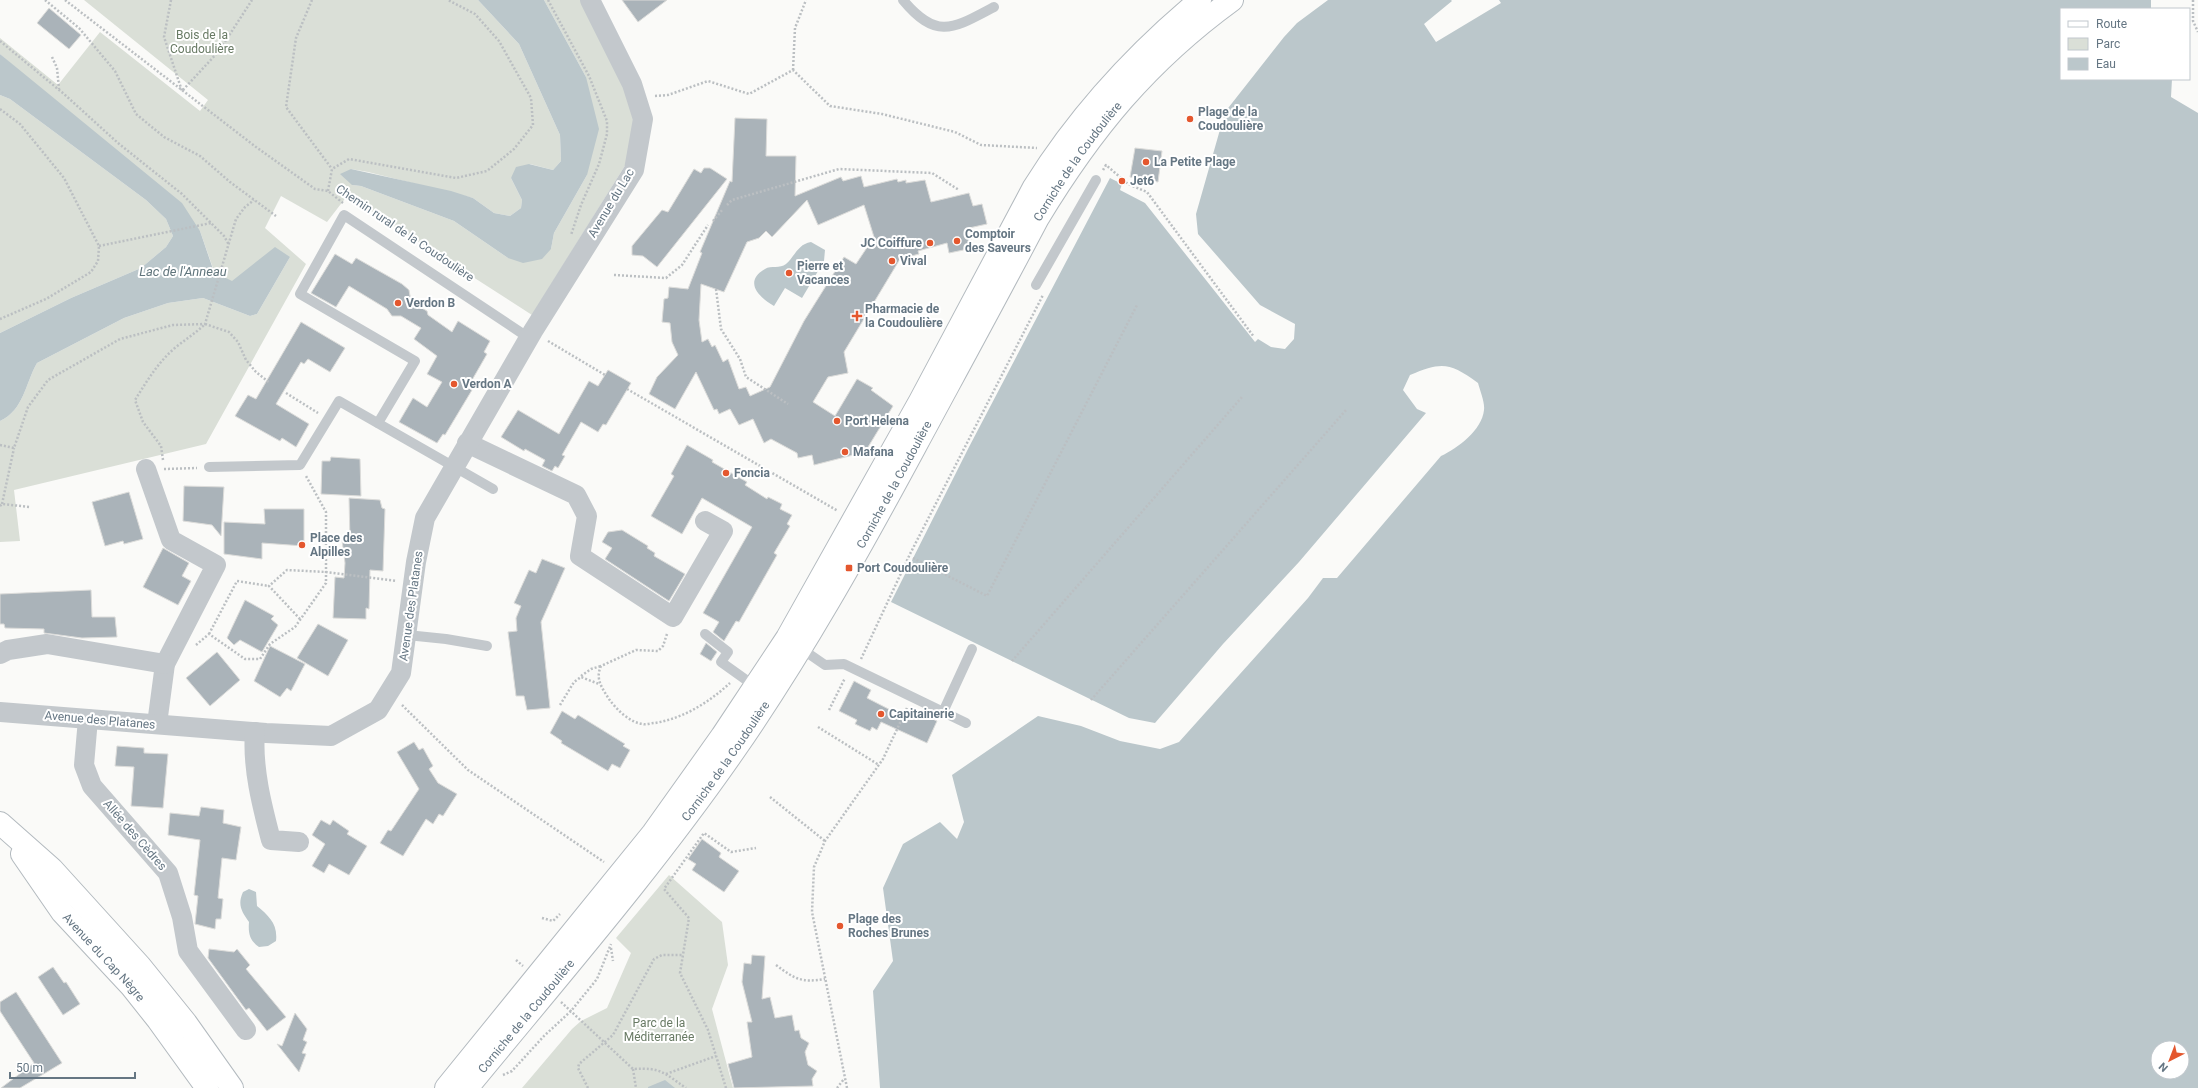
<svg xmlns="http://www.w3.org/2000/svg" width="2198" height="1088" font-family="Roboto,sans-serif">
	<rect width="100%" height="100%" fill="#fafaf8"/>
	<g fill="#dadfd7">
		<path d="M84 0H478L519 44 560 135 561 161 553 170 530 164 511 178 522 200 521 208 510 216 494 213 473 198 368 172 351 169 352 185 361 186 454 221 508 258 551 249 554 233 587 175 586 77 544 0H583L624 80 635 120 626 164 532 315 347 196 327 222 281 196 265 228 306 264 206 444 14 490 20 541 0 542V421C24 410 25 384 37 363L124 318 168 303 203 298 250 316 257 314 290 257 232 282 214 271 200 231 0 54V38L58 85 100 32 200 111 208 100Z"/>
		<path d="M0 95 10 99 146 200 166 219 173 236 166 247 141 268 71 298 0 333Z"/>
		<path d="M669 875 722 922 728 965 712 1009 733 1088H522L572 1029 581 1021 607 1008 631 953 616 938Z"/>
	</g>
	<g fill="#bbc7cb" fill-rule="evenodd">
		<path d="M478 0H544L586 77 599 129 587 175 554 233 551 249 542 259 523 263 508 258 454 221 361 186 352 185 340 174 351 169 451 191 473 198 494 213 510 216 521 208 522 200 511 178 516 167 529 164 553 170 561 161 560 135 519 44Z"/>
		<path d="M1328 0H1451L1452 1 1424 24 1436 42 1501 3 1499 0H2151V9H2061V79H2172L2171 97 2198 113V1088H880L873 991 893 961 883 888 903 844 940 822 957 839 964 822 952 775 1038 716 1081 726 1120 741 1160 749 1179 742 1308 598 1323 578H1337L1441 456C1458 448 1482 430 1484 410 1485 402 1480 391 1478 383 1449 362 1442 362 1410 375L1403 390 1417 409 1426 413 1299 562 1223 644 1155 723 1129 718 891 602 969 447 1110 178 1122 184 1120 190 1145 203 1255 342 1258 339 1271 347 1285 349 1294 339 1295 324 1260 305 1198 234 1196 214 1225 112 1284 37 1297 23ZM2158 1048H2182V1072H2158Z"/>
		<path d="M0 54 182 203 200 231 214 272 232 281 275 247 290 257 257 314 250 316 203 298 168 303 124 318 37 363C25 384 24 410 0 421V333L71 298 141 268 166 247 173 236 166 219 146 200 10 99 0 95Z"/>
		<path d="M811 242 825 250 824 261 802 298 785 288 774 306C759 297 743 282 765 269 771 265 780 269 786 264 795 256 798 244 811 242Z"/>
		<path d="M249 889 256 892 257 906C269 916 278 924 276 941L268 946 259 947C250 941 248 934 249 922 242 912 237 905 243 892Z"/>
		<path d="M665 1080 675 1088H648V1087Z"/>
	</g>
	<g fill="#aab3b9" stroke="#dcdcda" fill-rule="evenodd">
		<path d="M622 0H667L638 22Z"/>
		<path d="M49 8 81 35 69 49 37 23Z"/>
		<path d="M735 118 767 119 766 156H796L795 196 841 177 843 181 861 176 864 187 897 179 898 182 906 180V183L925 180 931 202 969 193 973 206 982 204 987 224 969 228 973 248 949 253 947 243 918 251 919 254 900 259 844 352 848 373 828 377 813 402 835 416 857 379 873 388 871 390 893 406 865 452 814 465 812 455 798 458 797 453 771 439 764 443 753 419 739 425 730 409 719 414 717 409 714 410 696 372 675 409 649 394 657 377 678 355 672 342 670 323 662 322 664 299 668 298 669 287 688 289 702 253 700 252 730 181 732 182ZM807 200 818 225 864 205 874 237 856 264 844 257 804 321 770 387 750 396 746 387 739 389 728 359 723 362 715 345 712 347 708 339 702 342 699 320 701 284 724 292 747 242 759 238 766 231 772 237Z"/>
		<path d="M1135 148 1162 151 1158 182 1130 177Z"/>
		<path d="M704 168H710L727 179 657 267 643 256 632 255V246L662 210 668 212 694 169 701 173Z"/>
		<path d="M335 254 352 264 356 258 402 284 409 290 410 296 418 301V306L427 311 428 315 452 332 458 321 490 341 484 352 487 354 468 387 472 390 445 435 443 434 437 443 399 422 413 398 427 407 442 382 427 374 437 356 414 339 421 328 401 316H392L387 309 349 286 336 307 311 293Z"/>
		<path d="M301 322 345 348 330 372 308 359 304 364 301 362 276 404 309 424 296 447 282 438 280 441 235 416 248 395 256 399Z"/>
		<path d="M608 370 631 383 606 425 603 424 598 432 581 422 562 455 565 456 558 468 555 466 552 471 542 466 545 460 525 449 524 451 501 437 518 410 559 434 589 381 598 386Z"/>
		<path d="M687 445 713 460 712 462 747 482 745 485 767 499 768 497 782 504 780 509 792 515 787 524 790 526 774 553 777 555 739 622 736 621 724 641 713 632 719 622 703 613 752 527 702 498 682 534 651 516 674 476 671 474Z"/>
		<path d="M331 457 360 459 361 496 321 494 322 461H330Z"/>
		<path d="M184 486 224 487 221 536 212 525 183 521Z"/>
		<path d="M129 492 143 539 124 544 123 541 105 546 92 502Z"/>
		<path d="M349 498 380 500 382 508 385 509 383 571 370 570 369 609 366 608V619L333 618 335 577 344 578 345 563 342 540H350Z"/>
		<path d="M264 509H304V546L262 543V559L224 554V522L265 524Z"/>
		<path d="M622 530 648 546 647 548 655 553 654 556 685 574 669 601 605 559 612 548 602 542 608 532Z"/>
		<path d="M163 548 189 563 182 576 191 581 178 605 143 587Z"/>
		<path d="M542 559 565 568 541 622 550 708 527 710 524 696H516L508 632 517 631 516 618 521 606 514 603 529 570 536 573Z"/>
		<path d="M91 590 92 617H115L117 637 82 638 44 633V629L5 628 4 624H0V594Z"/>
		<path d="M245 600 274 616 271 619 278 625 262 652 240 640 234 645 227 638Z"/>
		<path d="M318 624 348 640 328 676 297 658Z"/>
		<path d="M706 643 717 652 711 661 700 654Z"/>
		<path d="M270 646 305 664 291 691 287 688 280 697 254 681Z"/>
		<path d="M217 652 240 680 210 706 186 678Z"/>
		<path d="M854 681 871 690 867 698 910 720 914 711 937 721 927 743 881 722 877 730 872 727 870 731 855 724 857 720 839 711Z"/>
		<path d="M562 711 575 719 578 715 625 744 623 746 630 750 620 768 612 764 608 771 561 743 562 741 550 733Z"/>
		<path d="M414 742 419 750 423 748 433 766 429 769 438 783 457 794 443 816 439 814 433 824 426 819 403 856 380 843 388 830 391 831 419 789 397 752Z"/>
		<path d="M117 746 144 748V753L168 754 163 808 131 806 134 767 115 766Z"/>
		<path d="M201 807 224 810 223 823 241 827 236 860 222 858 218 898 223 899 221 919H216L215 929 195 924 198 896 194 895 200 840 168 835 170 813 199 816Z"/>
		<path d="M321 820 330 825 333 820 349 831 347 834 367 846 349 875 329 864 324 873 312 866 325 844 312 835Z"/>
		<path d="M702 839 721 853 719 857 739 871 724 892 692 870 696 864 688 859Z"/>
		<path d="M209 949 234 952 237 949 250 965 246 969 286 1017 267 1031 249 1008 246 1010 208 958Z"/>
		<path d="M752 955 765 956 762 999 770 997 775 1018 792 1015 795 1031 799 1030 801 1038 809 1043 805 1052 808 1065 817 1071 812 1079 813 1086 734 1088 728 1064 752 1057 747 1022H752L742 982 744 963 751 964Z"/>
		<path d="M53 967 64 983 66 982 80 1004 63 1015 38 977Z"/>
		<path d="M16 992 62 1063 20 1088H1L34 1063 0 1011V1002Z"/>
		<path d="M295 1013 307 1029 303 1040 307 1042 302 1053 306 1054 299 1072 277 1044 282 1046Z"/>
	</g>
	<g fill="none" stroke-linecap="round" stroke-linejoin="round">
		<defs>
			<g id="secondary">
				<path d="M0 823 52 869 140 966 186 1023 232 1088"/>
				<path id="s1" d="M22 854 62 912 131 986 158 1020 207 1088"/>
				<path d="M446 1088 653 833 722 736 787 638 920 401 1034 187C1079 115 1135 54 1200 0"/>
				<path id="s2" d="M467 1088C558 977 652 869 734 751 802 653 860 549 916 445 957 369 998 294 1038 218 1092 129 1147 62 1232 0"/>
			</g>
		</defs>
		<use href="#secondary" stroke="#b3babf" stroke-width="24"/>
		<g stroke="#bbbfc2" stroke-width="2.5" stroke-dasharray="2 2" stroke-linecap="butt">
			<path d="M45 0 79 28 115 71 136 114 164 137 200 156 230 182 276 216"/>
			<path d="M65 0 256 147 315 189 328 191 343 203"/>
			<path d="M171 0 164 37 182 91 219 51 252 0"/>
			<path d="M312 0 296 38 286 107 332 169"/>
			<path d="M548 0 589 76 607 121V134L599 164 581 205 571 235"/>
			<path d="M2193 0V21L2198 32"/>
			<path d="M0 41 64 94 118 143 182 194 224 236 229 245"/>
			<path d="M52 57 57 68 59 89"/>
			<path d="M793 70 795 28 806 0"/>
			<path d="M655 96 668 95 708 81 749 94 793 70 830 106 882 114 955 132 981 145 1037 148"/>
			<path d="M0 109 20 124 64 178 99 246 98 261 91 272 46 299 0 319"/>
			<path d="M1103 170 1106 165 1128 184 1147 192 1254 337"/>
			<path d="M328 191 332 169 349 159 456 178 487 171 514 149 533 125 531 98 499 41 475 14 448 0"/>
			<path d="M727 205 732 200 839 169 932 173 959 190"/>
			<path d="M713 221 723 209"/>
			<path d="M99 246 211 223"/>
			<path d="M614 275 666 278 682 265 708 225"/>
			<path d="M716 289 721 329 740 359 746 377 788 404"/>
			<path d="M548 341 605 375"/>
			<path d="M627 389 838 511"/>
			<path d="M286 393 318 413"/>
			<path d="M0 445 14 448 28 407 48 380 120 339 173 325 205 324 236 219 245 207 254 200"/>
			<path d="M163 460 161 446 143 422 135 400C147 381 158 362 176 347 186 339 196 333 205 324L229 332 238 342 246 360 256 372 270 383"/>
			<path d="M164 469 197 468"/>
			<path d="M2 504 14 448"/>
			<path d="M0 506 2 504 30 507"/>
			<path d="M913 558 987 596 1137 305"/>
			<path d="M300 619 269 586 287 570 326 572 397 581"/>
			<path d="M209 634 237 581 269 586"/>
			<path d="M667 634 663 646 658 651 636 650 601 666C595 679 602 688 609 699 616 709 630 723 643 724 646 725 651 723 655 723 684 718 708 703 730 683"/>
			<path d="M196 645 209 634 245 659H260L270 644 295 627 326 583V512L306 476"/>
			<path d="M861 659 910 554 1043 295"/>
			<path d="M1012 661 1242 397"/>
			<path d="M581 676 591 669 601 666"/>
			<path d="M1091 700 1347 409"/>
			<path d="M402 705 468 770 604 862"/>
			<path d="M560 705 574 682 581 677 599 684"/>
			<path d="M829 710 845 678"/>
			<path d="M818 727 879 765"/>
			<path d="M770 797 825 841"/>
			<path d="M542 918 553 921 560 914"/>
			<path d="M611 948 613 961"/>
			<path d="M516 960 523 966"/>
			<path d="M776 965C795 979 801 983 825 979"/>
			<path d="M561 1002 633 1069C661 1067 664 1073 686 1088"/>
			<path d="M633 1069 636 1088"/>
			<path d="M666 1074 716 1056"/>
			<path d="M503 1075 512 1071 544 1036 571 1011 597 979 611 944"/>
			<path d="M588 1088 578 1068 579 1064 613 1035 654 959 662 955H683"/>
			<path d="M726 1088 708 1030 680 973 689 918 664 889 704 833 731 852 756 848"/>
			<path d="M837 1088 844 1079"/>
			<path d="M847 1088 812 912 814 867 825 841 883 759 907 708"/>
		</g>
		<g stroke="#c3c8cc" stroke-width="10">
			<path d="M903 0C937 41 954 28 994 7"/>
			<path d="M1036 285 1096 180"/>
			<path d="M378 423 415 361 300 294 344 215 529 338"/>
			<path d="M209 467 300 465 339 401 493 489"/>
			<path d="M705 634 728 652 721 662 756 687"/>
			<path d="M407 635 446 639 487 646"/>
			<path d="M799 647 825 665 844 664 966 723"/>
			<path d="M943 712 972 649"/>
		</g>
		<g stroke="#c3c8cc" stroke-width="20">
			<path d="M467 443 576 495 587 516 580 556 673 617 723 531 705 521"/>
			<path d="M146 469 171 540 216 565 165 664 157 724"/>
			<path d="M0 654 8 650 47 644 165 664"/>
			<path d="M0 712 266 733 331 736 378 710 401 673 416 562 425 518 533 331 634 170 643 119 632 84 590 0"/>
			<path d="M88 719 84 765 92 786 168 873 182 917 188 951 246 1030"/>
			<path d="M255 732C252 767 262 806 271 840L299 842"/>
		</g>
		<use href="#secondary" stroke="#fff" stroke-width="22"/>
	</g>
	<g fill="#e4572e" stroke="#fff" stroke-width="1.5">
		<circle cx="1190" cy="119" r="4"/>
		<circle cx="1146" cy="162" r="4"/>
		<circle cx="1122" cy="181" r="4"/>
		<circle cx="957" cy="241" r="4"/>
		<circle cx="930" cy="243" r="4"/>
		<circle cx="892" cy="261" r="4"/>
		<circle cx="789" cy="273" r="4"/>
		<circle cx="398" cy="303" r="4"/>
		<path d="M855 310h4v4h4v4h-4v4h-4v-4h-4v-4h4z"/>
		<circle cx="454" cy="384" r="4"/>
		<circle cx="837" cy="421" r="4"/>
		<circle cx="845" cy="452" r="4"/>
		<circle cx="726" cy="473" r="4"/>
		<circle cx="302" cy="545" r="4"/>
		<rect x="845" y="564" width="8" height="8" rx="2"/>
		<circle cx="881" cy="714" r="4"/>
		<circle cx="840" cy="926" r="4"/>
	</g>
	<g text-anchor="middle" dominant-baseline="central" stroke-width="4" stroke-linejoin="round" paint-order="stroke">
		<g font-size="12" fill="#687a64" stroke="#fff">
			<text x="202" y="35">Bois de la<tspan x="202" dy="14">Coudoulière</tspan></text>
			<text x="659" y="1023">Parc de la<tspan x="659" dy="14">Méditerranée</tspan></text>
		</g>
		<g font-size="12" font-weight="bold" fill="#657683" stroke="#fff" text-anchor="start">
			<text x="1198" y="112">Plage de la<tspan x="1198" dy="14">Coudoulière</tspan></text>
			<text x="1154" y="162">La Petite Plage</text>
			<text x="1130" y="181">Jet6</text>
			<text x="965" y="234">Comptoir<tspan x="965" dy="14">des Saveurs</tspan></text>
			<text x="922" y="243" text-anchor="end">JC Coiffure</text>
			<text x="900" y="261">Vival</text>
			<text x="797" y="266">Pierre et<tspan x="797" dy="14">Vacances</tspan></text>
			<text x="406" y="303">Verdon B</text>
			<text x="865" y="309">Pharmacie de<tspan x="865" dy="14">la Coudoulière</tspan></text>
			<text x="462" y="384">Verdon A</text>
			<text x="845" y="421">Port Helena</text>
			<text x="853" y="452">Mafana</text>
			<text x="734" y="473">Foncia</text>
			<text x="310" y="538">Place des<tspan x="310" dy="14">Alpilles</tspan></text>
			<text x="857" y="568">Port Coudoulière</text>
			<text x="889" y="714">Capitainerie</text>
			<text x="848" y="919">Plage des<tspan x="848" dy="14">Roches Brunes</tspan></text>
		</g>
		<g font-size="12" fill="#657683" stroke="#fff">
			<text stroke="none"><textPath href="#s2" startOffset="1113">Corniche de la Coudoulière</textPath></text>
			<text transform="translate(611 203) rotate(-59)">Avenue du Lac</text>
			<text transform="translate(405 233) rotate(34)">Chemin rural de la Coudoulière</text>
			<text stroke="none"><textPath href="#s2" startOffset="741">Corniche de la Coudoulière</textPath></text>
			<text transform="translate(411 606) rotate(-82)">Avenue des Platanes</text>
			<text transform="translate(100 720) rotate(5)">Avenue des Platanes</text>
			<text stroke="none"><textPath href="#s2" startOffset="417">Corniche de la Coudoulière</textPath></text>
			<text transform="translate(135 835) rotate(49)">Allée des Cèdres</text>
			<text stroke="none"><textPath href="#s1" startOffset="132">Avenue du Cap Nègre</textPath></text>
			<text stroke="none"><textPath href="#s2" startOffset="93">Corniche de la Coudoulière</textPath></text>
		</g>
		<g font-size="13" font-style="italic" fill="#60757c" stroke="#fff">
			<text x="183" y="271">Lac de l'Anneau</text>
		</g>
	</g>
	<rect x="2060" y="8" width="130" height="72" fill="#ffffff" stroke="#c1c8cd"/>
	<rect x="2068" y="21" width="20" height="6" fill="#ffffff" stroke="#c1c8cd"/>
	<text x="2096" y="28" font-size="12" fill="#657683">Route</text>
	<rect x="2068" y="38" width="20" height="12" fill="#dadfd7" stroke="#c1c8cd"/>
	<text x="2096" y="48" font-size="12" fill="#657683">Parc</text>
	<rect x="2068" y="58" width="20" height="12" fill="#bbc7cb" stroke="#c1c8cd"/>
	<text x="2096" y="68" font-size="12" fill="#657683">Eau</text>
	<g transform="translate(2170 1060) rotate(222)"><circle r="19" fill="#ffffff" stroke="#c1c8cd"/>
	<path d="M0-3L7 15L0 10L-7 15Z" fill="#e4572e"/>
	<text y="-6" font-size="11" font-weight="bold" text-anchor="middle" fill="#657683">N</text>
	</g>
	<path d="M10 1072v6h125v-6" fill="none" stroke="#657683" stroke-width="2"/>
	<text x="16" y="1072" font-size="12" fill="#657683" stroke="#ffffff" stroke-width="3" paint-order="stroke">50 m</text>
</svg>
